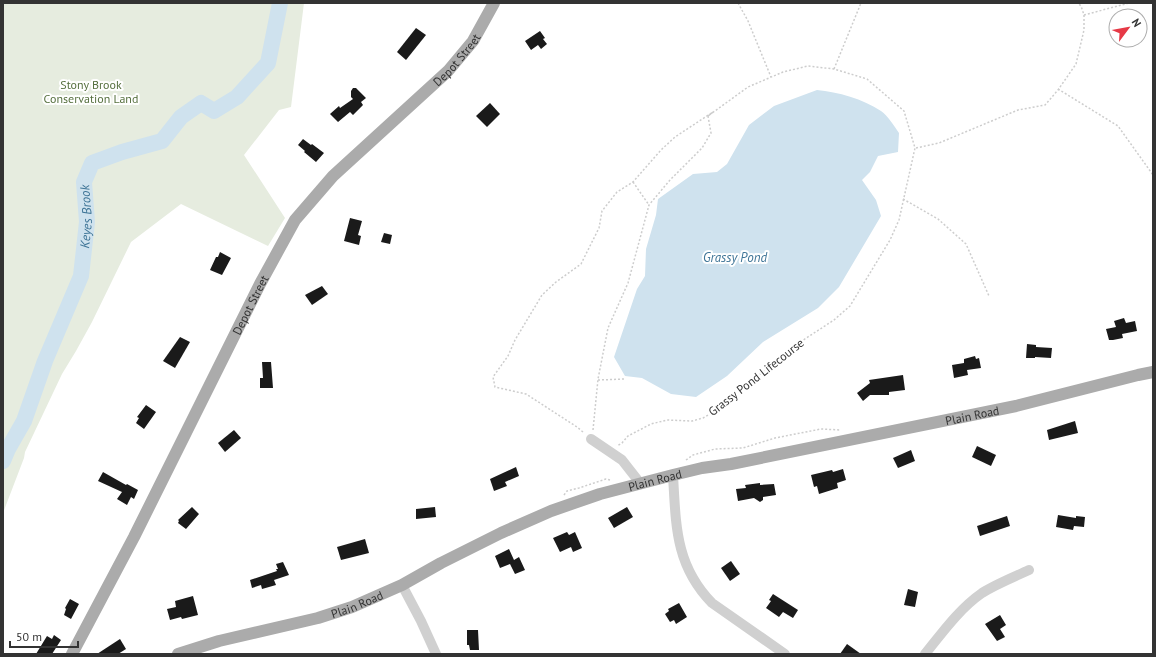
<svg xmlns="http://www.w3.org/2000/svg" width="1156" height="657" font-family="'PT Sans',sans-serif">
	<rect width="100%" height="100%" fill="#fff"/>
	<path fill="#e6ecdf" d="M3 3H304L291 107 279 110 244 155 285 218 268 246 181 204 131 242 92 322 76 351 62 374 25 452 24 458 3 513Z"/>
	<path fill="#cfe2ee" d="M817 90C838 92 863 99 881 111 888 116 894 126 899 133L898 152 878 156 870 172 862 180 876 200 881 216 839 287 818 308 763 342 727 376 696 397 671 394 642 378 625 376 614 357 637 289 645 276 646 249 656 215 658 199 693 174 717 172 727 164 749 125 774 106Z"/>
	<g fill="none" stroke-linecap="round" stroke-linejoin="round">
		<path stroke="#cfe2ee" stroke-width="16" id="s1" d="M3 461 8 449 24 421 45 361 81 276 87 222 84 182 92 163 122 152 162 141 181 117 201 103 214 111 237 97 268 63 280 3"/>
	</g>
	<g fill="#1a1a1a">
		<path d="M416 28 426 35 406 60 397 52Z"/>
		<path d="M540 31 545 38 543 39 547 44 541 49 538 45 531 50 525 41Z"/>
		<path d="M353 88H356L366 98 361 102 363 105 353 115 350 112 338 122 330 114 339 106 340 108 353 99 351 97V91Z"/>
		<path d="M490 103 500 114 487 127 476 116Z"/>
		<path d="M303 139 311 145 312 144 324 153 316 162 304 152 305 151 298 145Z"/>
		<path d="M350 218 362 221 358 235 361 236 359 245 344 241Z"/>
		<path d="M384 233 392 235 390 244 381 242Z"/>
		<path d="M220 252 231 258 222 275 210 270 216 257H218Z"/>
		<path d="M322 286 328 294 312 305 305 295Z"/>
		<path d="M1124 318 1126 323 1135 321 1137 331 1122 334 1123 338 1113 340H1109L1106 329 1116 327 1114 321Z"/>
		<path d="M180 337 190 342 175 368 163 361Z"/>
		<path d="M1027 344 1036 345V347L1052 348 1051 358 1035 357V358H1026Z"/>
		<path d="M975 356 976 359 979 358 981 368 967 370 968 375 954 378 952 365 964 363V359Z"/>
		<path d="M262 362H271L273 388H260V378H263Z"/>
		<path d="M903 375 905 390 889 392V395H870L863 401 857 393 870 383 869 380Z"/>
		<path d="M146 405 156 412 144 429 136 423 139 418 137 417Z"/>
		<path d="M1075 421 1078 433 1049 440 1047 430Z"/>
		<path d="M234 430 241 438 225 452 218 443Z"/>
		<path d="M977 446 996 455 991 466 972 457Z"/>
		<path d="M911 450 915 461 898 468 893 458Z"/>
		<path d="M516 467 519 476 505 482 507 486 494 491 490 479Z"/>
		<path d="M843 469 846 480 837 483 838 488 819 494 817 486 814 487 811 475 832 470 833 472Z"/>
		<path d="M103 472 126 485 127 484 138 490 134 499 131 497 127 505 117 499 122 492 98 481Z"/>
		<path d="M760 483V485L774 484 776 495 763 497V500L760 502 754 498 738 501 736 489 746 488 745 485Z"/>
		<path d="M192 507 199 514 186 529 178 523 179 521 178 520Z"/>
		<path d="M435 507 436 517 416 519V509Z"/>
		<path d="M627 507 633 517 614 528 608 518Z"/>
		<path d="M1058 515 1076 518V516L1085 517 1084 527 1074 526 1073 530 1056 527Z"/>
		<path d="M1007 516 1010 526 980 536 977 526Z"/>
		<path d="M567 532 569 535 575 532 582 548 573 552 571 547 560 552 553 538Z"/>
		<path d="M365 539 369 553 341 560 337 547Z"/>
		<path d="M509 549 514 560 519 557 525 570 515 574 510 564 500 568 495 556Z"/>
		<path d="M731 561 740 574 730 581 721 568Z"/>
		<path d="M283 562 289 575 274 580 276 585 262 589 261 585 252 588 250 580 277 571 276 569H278L276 564Z"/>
		<path d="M908 589 918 592 915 607 904 605Z"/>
		<path d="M773 594 798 610 793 618 783 612 779 617 766 608 771 601 769 600Z"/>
		<path d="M193 596 198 615 182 619 181 617 170 620 167 609 176 607 175 601Z"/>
		<path d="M70 599 79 604 71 619 64 615 66 609 65 608Z"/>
		<path d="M679 603 687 617 676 624 674 620 670 622 665 614 669 611 668 609Z"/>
		<path d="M1000 615 1006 625 1000 629 1005 637 997 641 985 624Z"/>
		<path d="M467 630H478L479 650H470L469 645H467Z"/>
		<path d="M54 635 61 640 52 654H36L47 636 52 639Z"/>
		<path d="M120 639 126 649 118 654H97Z"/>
		<path d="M847 644 861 654H840Z"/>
	</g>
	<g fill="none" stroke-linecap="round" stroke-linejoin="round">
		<g stroke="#cdcdcd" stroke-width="1.5" stroke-dasharray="2 2" stroke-linecap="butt">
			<path d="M738 3 748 21 771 77"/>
			<path d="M1084 15 1129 3"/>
			<path d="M834 69 861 3"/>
			<path d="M1058 89 1118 126 1153 175"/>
			<path d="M916 148 939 143 1018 110 1045 105 1058 90 1076 64 1084 30V15L1081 6 1078 3"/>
			<path d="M633 182 649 205"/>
			<path d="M903 199 938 219 966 244 989 296"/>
			<path d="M598 380 625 379"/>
			<path d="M593 430 598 379 608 328 628 283 649 205 670 180 702 148 711 133 708 116"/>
			<path d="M583 432 577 427 526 394 495 387 493 377 508 356 515 340 542 295 556 282 581 264 599 228 602 211 617 192 633 182 661 150 675 137 713 112 708 116 748 87 783 72 808 66 834 69 867 79 904 111 915 148 899 220 890 240 850 306 834 320 791 348 720 408 703 418 692 421 667 420 651 424 628 436 622 443 617 446"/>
			<path d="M686 460 693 455 715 449 743 448 775 438 821 429 841 430"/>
			<path d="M564 495 567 491 579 488 606 479 610 480"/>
		</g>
		<g stroke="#d0d0d0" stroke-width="10">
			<path d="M591 439 622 460 640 483"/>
			<path d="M673 475C676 525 675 565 712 603L785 654"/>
			<path d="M402 585 421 621 436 654"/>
			<path d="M925 654C942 633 959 609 982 593 996 584 1014 577 1029 570"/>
		</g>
		<g stroke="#ababab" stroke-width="12">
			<path id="s2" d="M72 654 134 537 260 284 295 220 333 176 448 71 473 41 494 3"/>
			<path id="s3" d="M178 654 219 641 318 618 352 607 402 585 441 563 501 533 551 511 600 494 673 475 702 468 731 464 1016 406 1138 375 1153 372"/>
		</g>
	</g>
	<g text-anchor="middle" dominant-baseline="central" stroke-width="4" stroke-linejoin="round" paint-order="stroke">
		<g font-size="12" fill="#333" stroke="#fff">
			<text stroke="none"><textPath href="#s2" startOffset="716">Depot Street</textPath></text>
			<text stroke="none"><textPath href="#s2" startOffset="392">Depot Street</textPath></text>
			<text transform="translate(756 377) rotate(-38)">Grassy Pond Lifecourse</text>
			<text stroke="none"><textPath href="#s3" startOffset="834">Plain Road</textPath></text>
			<text stroke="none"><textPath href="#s3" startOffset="510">Plain Road</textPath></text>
			<text stroke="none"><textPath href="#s3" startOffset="186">Plain Road</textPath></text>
		</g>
		<g font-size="12" fill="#56703f" stroke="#fff">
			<text x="91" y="84">Stony Brook<tspan x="91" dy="14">Conservation Land</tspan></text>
		</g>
		<g font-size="13" font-style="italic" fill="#3f7597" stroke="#fff">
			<text stroke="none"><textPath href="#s1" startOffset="261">Keyes Brook</textPath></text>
			<text x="735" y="257">Grassy Pond</text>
		</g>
	</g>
	<rect width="1156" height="657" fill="none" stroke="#333333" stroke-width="8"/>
	<g transform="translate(1128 28) rotate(58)"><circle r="19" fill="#ffffff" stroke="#adadad"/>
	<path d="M0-3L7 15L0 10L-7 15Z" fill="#e63946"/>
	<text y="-6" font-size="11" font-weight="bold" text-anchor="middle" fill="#333333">N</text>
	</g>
	<path d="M10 641v6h68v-6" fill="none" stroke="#333333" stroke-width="2"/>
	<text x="16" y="641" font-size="12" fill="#333333" stroke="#ffffff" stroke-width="3" paint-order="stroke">50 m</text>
</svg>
